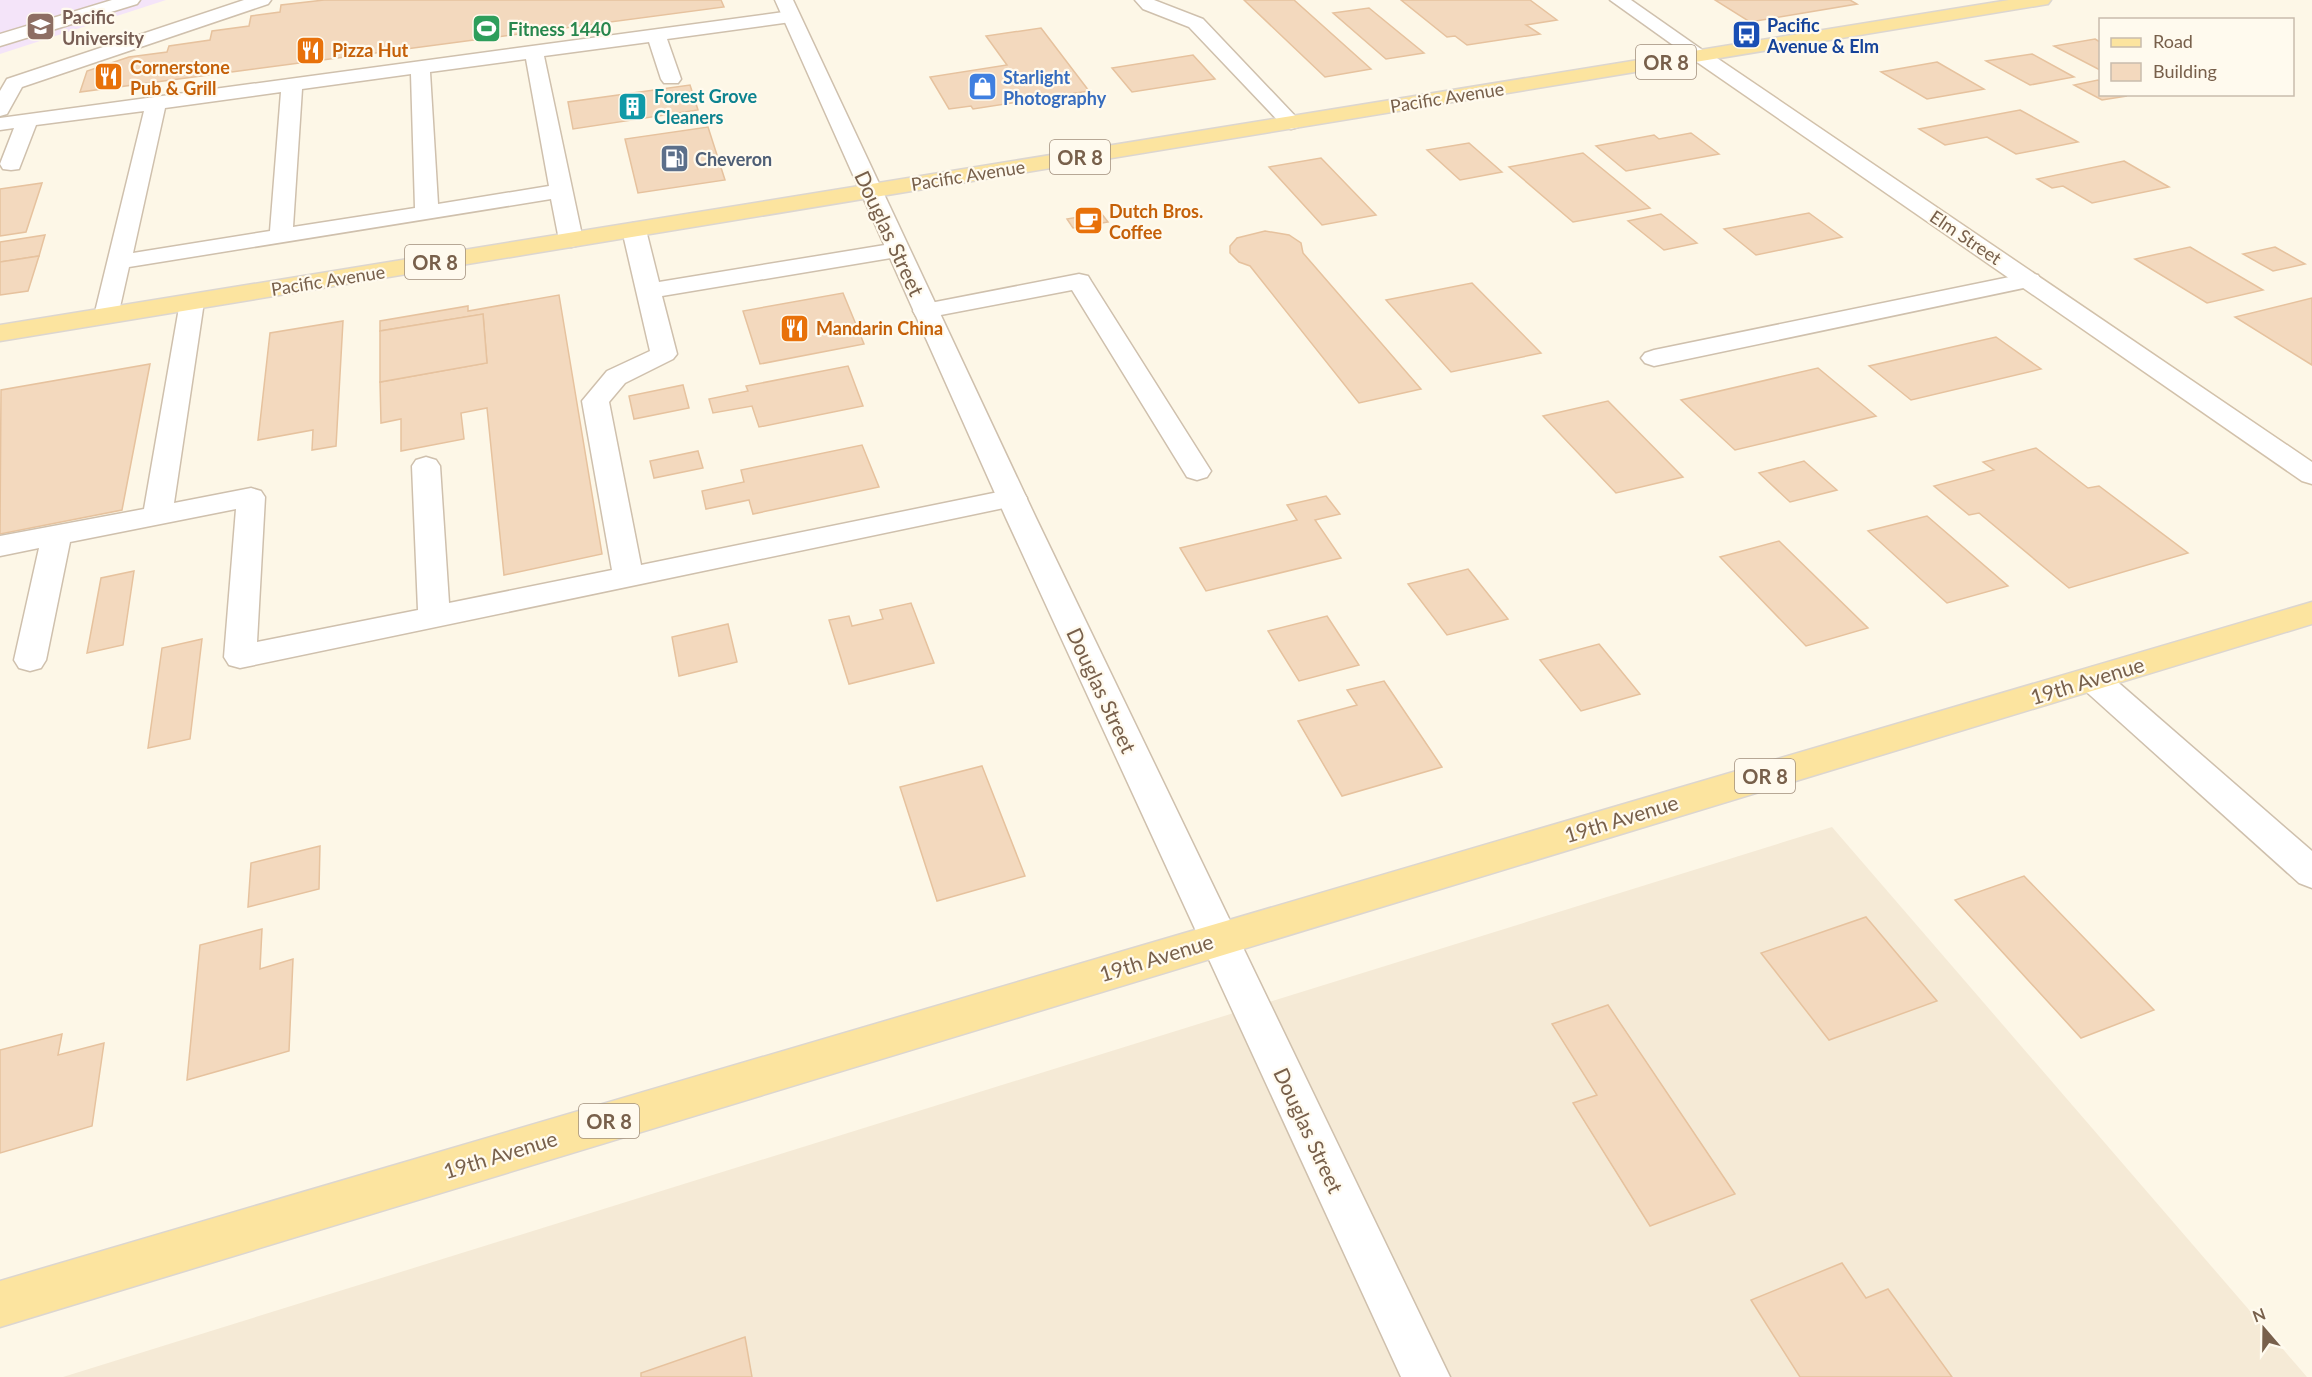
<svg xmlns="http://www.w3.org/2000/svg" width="2312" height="1377" font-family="Lato,sans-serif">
	<rect width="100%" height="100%" fill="#fdf7e7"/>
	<path fill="#f5ead6" d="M1832 827 2307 1377H63Z"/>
	<path fill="#f4e4f9" d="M0 0H166L0 54Z"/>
	<g fill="#f3d9be" stroke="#e6c29e" stroke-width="1.5">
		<path d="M324 0H721L724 7 80 92 87 71 129 57 167 52 169 46 210 40 212 31 249 26 251 16 280 12 281 5Z"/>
		<path d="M1244 0H1294L1371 69 1325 77Z"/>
		<path d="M1401 0H1530L1557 20 1526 25 1540 34 1467 45 1455 36 1447 37Z"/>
		<path d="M1715 0H1850L1857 4 1750 22Z"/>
		<path d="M1369 8 1424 53 1386 59 1333 13Z"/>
		<path d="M1041 28 1089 91 973 109 971 106 949 109 930 77 1007 65 986 36Z"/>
		<path d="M2095 39 2100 42V70L2054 46Z"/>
		<path d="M2032 54 2074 77 2030 85 1986 61Z"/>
		<path d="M1193 55 1215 79 1132 92 1112 68Z"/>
		<path d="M1937 62 1984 89 1927 99 1881 72Z"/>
		<path d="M2098 80 2100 82V94L2127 96 2102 100 2074 85Z"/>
		<path d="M690 85 698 110 573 129 568 102Z"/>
		<path d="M2020 110 2078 142 2016 154 1987 137 1945 145 1919 129Z"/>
		<path d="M708 127 725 180 638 193 625 139Z"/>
		<path d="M1691 133 1719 154 1626 171 1596 146 1654 135 1659 139Z"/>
		<path d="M1469 143 1502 172 1460 180 1427 150Z"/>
		<path d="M1583 153 1650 208 1573 222 1509 167Z"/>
		<path d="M1321 158 1376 215 1322 225 1269 167Z"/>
		<path d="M2124 161 2169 187 2092 203 2063 186 2052 188 2037 179Z"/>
		<path d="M42 183 26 232 0 236V189Z"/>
		<path d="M1101 213 1108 222 1073 228 1067 219Z"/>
		<path d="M1809 213 1842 237 1756 255 1724 229Z"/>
		<path d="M1661 214 1697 243 1664 250 1628 221Z"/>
		<path d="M1265 231 1289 235 1301 243 1303 253 1421 389 1359 403 1250 266 1239 262 1230 253V246L1237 238Z"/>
		<path d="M45 235 39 256 0 262V242Z"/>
		<path d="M2190 247 2263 290 2207 303 2135 259Z"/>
		<path d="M2275 247 2305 264 2273 271 2243 254Z"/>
		<path d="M39 256 28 291 0 295V262Z"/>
		<path d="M1472 283 1541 353 1451 372 1386 300Z"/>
		<path d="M843 293 864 344 760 364 743 311Z"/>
		<path d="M559 295 602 554 504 575 487 408 461 413 464 439 401 451V419L381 423 380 382 487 363 483 314 380 331V321L468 306V311Z"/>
		<path d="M2312 298V365L2235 317Z"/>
		<path d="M483 314 487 363 380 382V331Z"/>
		<path d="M343 321 336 446 312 450 313 430 258 440 270 333Z"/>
		<path d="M1996 337 2041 369 1911 400 1869 366Z"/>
		<path d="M150 364 122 510 0 534 1 390Z"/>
		<path d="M848 366 863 406 759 427 752 406 713 413 709 399 748 391 746 386Z"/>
		<path d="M1818 368 1876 416 1735 450 1681 400Z"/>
		<path d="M683 385 689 408 634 419 629 396Z"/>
		<path d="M1608 401 1683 477 1616 493 1543 416Z"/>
		<path d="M862 445 879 487 753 514 749 500 706 509 702 491 744 482 741 470Z"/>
		<path d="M2036 448 2088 488 2099 486 2188 553 2069 588 1979 513 1969 515 1934 486 1994 470 1983 462Z"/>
		<path d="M698 451 703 468 654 478 650 461Z"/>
		<path d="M1804 461 1837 490 1790 502 1759 473Z"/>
		<path d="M1326 496 1340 514 1315 520 1341 558 1206 591 1180 548 1297 520 1287 505Z"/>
		<path d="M1927 516 2008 586 1947 603 1868 531Z"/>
		<path d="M1779 541 1868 628 1806 646 1720 557Z"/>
		<path d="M1468 569 1508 619 1447 635 1408 584Z"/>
		<path d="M134 571 123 645 87 653 101 578Z"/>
		<path d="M911 603 934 663 849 684 829 620 849 616 852 626 883 619 880 610Z"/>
		<path d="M1327 616 1359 665 1299 681 1268 631Z"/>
		<path d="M728 624 737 662 679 676 672 637Z"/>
		<path d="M202 639 190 739 148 748 162 648Z"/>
		<path d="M1599 644 1640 694 1581 711 1540 660Z"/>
		<path d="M1384 681 1442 767 1342 796 1298 721 1357 705 1347 690Z"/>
		<path d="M982 766 1025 876 937 901 900 787Z"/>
		<path d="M320 846 319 889 248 907 251 863Z"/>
		<path d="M2024 876 2154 1010 2081 1038 1955 900Z"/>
		<path d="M1866 917 1937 1001 1829 1040 1761 953Z"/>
		<path d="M262 929 260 969 293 959 289 1051 187 1080 200 945Z"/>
		<path d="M1608 1005 1735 1194 1650 1226 1573 1103 1597 1095 1552 1024Z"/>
		<path d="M62 1034 58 1055 104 1043 92 1126 0 1153V1050Z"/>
		<path d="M1842 1263 1866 1298 1888 1289 1952 1377H1800L1751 1300Z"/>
		<path d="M745 1337 752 1377H641V1373Z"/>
	</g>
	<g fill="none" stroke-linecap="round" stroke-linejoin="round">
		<defs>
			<g id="lane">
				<path d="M112 0H140L137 4 0 46V34Z"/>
				<path d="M244 0H271L268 4 22 87 7 114 0 116V91L7 79Z"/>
				<path d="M1135 0H1154L1203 19 1298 119 1301 123 1298 127 1291 129 1284 127 1189 27 1143 9Z"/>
				<path d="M791 11 798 13 800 17 798 21 667 39 681 79 678 83H664L661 79 649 42 544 56 583 240 579 245 571 247 563 245 559 240 551 199 129 267 118 316 115 321 106 323 97 321 94 316 144 111 36 125 19 169 11 170 3 169 0 164 14 128 0 130V118ZM526 59 549 186 438 204 430 72ZM411 74 415 208 293 227 302 89ZM281 92 270 231 133 253 165 108Z"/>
				<path d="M634 223 642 225 646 230 659 282 897 243 905 245 909 250 905 255 897 257 662 296 677 354 673 359 625 383 609 402 641 565 1013 489 1023 492 1027 498 1023 504 240 668 229 665 224 657 236 509 70 542 46 660 41 668 30 671 19 668 14 660 39 548 0 556V536L144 509 180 302 183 297 192 295 201 297 204 302 174 503 251 488 261 491 265 497 257 642 418 610 412 466 416 460 426 457 436 460 440 466 449 603 612 570 582 401 607 371 650 351 622 230 626 225Z"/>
				<path d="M2029 273 2038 275 2041 280 2038 285 1654 366 1645 363 1641 358 1645 353 1654 350Z"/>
				<path d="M1079 274 1088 276 1091 281 1211 471 1207 477 1197 480 1187 477 1072 290 925 318 916 316 913 311 916 306 925 304Z"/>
				<path d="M2093 667 2105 671 2312 851V888L2299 883 2081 687 2077 679 2081 671Z"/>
			</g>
			<g id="street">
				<path d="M775 0H793L1036 518 1450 1377H1401L1006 518Z"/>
				<path d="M1610 0H1631L1711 56 1708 60H1694Z"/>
			</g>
			<path id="secondary" d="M1701 50 1708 52 2312 462V484L2302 481 1694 60 1691 56 1694 52Z"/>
			<g id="primary">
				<path d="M2009 0H2051L2048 4 2042 5 0 341V325Z"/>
				<path d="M2312 602V624L0 1327V1281Z"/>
			</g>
		</defs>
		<use href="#lane" stroke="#cfc0ad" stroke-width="3"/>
		<use href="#street" stroke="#cfc0ad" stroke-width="3"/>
		<use href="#secondary" stroke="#d2c1aa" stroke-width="3"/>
		<use href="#primary" stroke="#dcd6d0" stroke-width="3"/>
		<use href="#lane" fill="#fff" fill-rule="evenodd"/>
		<use href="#street" fill="#fff" fill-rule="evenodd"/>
		<use href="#secondary" fill="#fff" fill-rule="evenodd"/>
		<use href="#primary" fill="#fce49f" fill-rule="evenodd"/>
	</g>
	<defs>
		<symbol id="university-square" viewBox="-11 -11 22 22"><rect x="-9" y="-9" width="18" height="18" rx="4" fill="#8d6e63" stroke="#fffaee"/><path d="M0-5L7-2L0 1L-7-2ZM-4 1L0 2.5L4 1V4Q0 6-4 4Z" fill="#fff"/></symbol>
		<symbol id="stadium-square" viewBox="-11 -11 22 22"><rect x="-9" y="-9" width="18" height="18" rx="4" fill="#2e9e5b" stroke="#fffaee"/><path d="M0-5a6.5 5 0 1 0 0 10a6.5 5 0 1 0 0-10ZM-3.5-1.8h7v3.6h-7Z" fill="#fff"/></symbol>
		<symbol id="bus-square" viewBox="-11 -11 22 22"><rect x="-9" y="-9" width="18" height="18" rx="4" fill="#1a4fb4" stroke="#fffaee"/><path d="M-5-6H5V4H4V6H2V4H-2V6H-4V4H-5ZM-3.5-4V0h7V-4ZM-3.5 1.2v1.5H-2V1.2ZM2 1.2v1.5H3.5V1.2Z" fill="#fff"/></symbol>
		<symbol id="restaurant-square" viewBox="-11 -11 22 22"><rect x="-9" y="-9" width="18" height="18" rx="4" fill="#e8710a" stroke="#fffaee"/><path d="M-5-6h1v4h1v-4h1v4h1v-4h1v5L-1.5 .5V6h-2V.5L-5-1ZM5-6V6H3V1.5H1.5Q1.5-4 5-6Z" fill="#fff"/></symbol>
		<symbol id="shop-square" viewBox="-11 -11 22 22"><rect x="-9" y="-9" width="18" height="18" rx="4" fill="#3f7fe0" stroke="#fffaee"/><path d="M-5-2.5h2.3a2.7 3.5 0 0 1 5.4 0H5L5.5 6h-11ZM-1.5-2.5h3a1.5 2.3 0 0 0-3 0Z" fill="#fff"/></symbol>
		<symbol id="building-square" viewBox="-11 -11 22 22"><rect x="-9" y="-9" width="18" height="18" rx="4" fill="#0f9aa8" stroke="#fffaee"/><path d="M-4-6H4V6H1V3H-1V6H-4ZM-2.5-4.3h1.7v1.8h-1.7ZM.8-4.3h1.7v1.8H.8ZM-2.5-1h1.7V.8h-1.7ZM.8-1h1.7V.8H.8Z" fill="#fff"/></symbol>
		<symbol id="fuel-square" viewBox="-11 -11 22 22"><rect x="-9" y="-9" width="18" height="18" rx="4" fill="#5c6f8a" stroke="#fffaee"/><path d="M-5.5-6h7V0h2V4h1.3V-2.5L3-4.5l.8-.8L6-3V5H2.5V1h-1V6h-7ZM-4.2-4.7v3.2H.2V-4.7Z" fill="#fff"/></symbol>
		<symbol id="cafe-square" viewBox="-11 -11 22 22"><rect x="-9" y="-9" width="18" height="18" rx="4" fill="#e8710a" stroke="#fffaee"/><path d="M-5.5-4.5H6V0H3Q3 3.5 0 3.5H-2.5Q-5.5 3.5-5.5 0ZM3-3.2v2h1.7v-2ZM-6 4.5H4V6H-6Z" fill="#fff"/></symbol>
	</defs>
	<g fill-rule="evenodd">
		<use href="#university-square" x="24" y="10" width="33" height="33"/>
		<use href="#stadium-square" x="470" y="12" width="33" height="33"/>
		<use href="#bus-square" x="1730" y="18" width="33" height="33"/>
		<use href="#restaurant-square" x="294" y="34" width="33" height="33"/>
		<use href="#restaurant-square" x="92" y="60" width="33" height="33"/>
		<use href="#shop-square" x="966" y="70" width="33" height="33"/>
		<use href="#building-square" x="616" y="90" width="33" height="33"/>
		<use href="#fuel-square" x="658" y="142" width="33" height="33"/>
		<use href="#cafe-square" x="1072" y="204" width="33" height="33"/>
		<use href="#restaurant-square" x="778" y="312" width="33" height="33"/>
	</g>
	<g text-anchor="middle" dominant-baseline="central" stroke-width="4.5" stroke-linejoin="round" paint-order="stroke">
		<g font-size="18" font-weight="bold" fill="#785e54" stroke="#fffaee" text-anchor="start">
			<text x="62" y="17">Pacific<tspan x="62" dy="21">University</tspan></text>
		</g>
		<g font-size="18" font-weight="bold" fill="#164399" stroke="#fffaee" text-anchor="start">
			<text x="1767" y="25">Pacific<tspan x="1767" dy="21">Avenue &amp; Elm</tspan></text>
		</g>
		<g font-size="18" font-weight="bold" fill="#27864d" stroke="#fffaee" text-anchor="start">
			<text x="508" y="29">Fitness 1440</text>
		</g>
		<g font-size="18" font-weight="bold" fill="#c56008" stroke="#fffaee" text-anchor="start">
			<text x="332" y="50">Pizza Hut</text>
			<text x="130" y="67">Cornerstone<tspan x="130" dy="21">Pub &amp; Grill</tspan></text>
			<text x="1109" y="211">Dutch Bros.<tspan x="1109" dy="21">Coffee</tspan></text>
			<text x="816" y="328">Mandarin China</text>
		</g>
		<g font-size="18" font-weight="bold" fill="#366cbe" stroke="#fffaee" text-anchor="start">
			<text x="1003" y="77">Starlight<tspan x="1003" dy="21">Photography</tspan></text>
		</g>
		<g font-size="18" font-weight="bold" fill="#0d838f" stroke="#fffaee" text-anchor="start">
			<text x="654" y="96">Forest Grove<tspan x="654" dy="21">Cleaners</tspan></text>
		</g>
		<g font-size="18" fill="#78604b" stroke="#fffaee">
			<text transform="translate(1447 97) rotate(-9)">Pacific Avenue</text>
			<text transform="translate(968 175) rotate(-9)">Pacific Avenue</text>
			<text transform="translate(1966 237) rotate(34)">Elm Street</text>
			<text transform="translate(328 280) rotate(-9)">Pacific Avenue</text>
		</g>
		<g font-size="18" font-weight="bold" fill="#4e5e75" stroke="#fffaee" text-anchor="start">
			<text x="695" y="159">Cheveron</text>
		</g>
		<g fill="#fffaee" stroke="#a08e7c" stroke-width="1.5">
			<rect x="1636" y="45" width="60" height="34" rx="4.5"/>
			<rect x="1050" y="140" width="60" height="34" rx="4.5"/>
			<rect x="405" y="245" width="60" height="34" rx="4.5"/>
			<rect x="1735" y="759" width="60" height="34" rx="4.5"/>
			<rect x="579" y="1104" width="60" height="34" rx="4.5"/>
		</g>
		<g font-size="20" font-weight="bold" fill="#78604b">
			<text x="1666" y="62">OR 8</text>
			<text x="1080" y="157">OR 8</text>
			<text x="435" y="262">OR 8</text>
			<text x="1765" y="776">OR 8</text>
			<text x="609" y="1121">OR 8</text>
		</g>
		<g font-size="21" fill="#78604b" stroke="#fffaee">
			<text transform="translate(890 233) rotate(65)">Douglas Street</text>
			<text transform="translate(2087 680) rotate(-17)">19th Avenue</text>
			<text transform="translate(1102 690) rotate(65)">Douglas Street</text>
			<text transform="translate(1621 818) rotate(-17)">19th Avenue</text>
			<text transform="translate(1156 957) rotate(-17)">19th Avenue</text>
			<text transform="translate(1309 1130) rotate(65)">Douglas Street</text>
			<text transform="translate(500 1154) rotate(-17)">19th Avenue</text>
		</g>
	</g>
	<rect x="2099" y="18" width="195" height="78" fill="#fffaee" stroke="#c9bcad" stroke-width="1.5"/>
	<rect x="2111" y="38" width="30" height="9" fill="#fce49f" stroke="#c9bcad" stroke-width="1.5"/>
	<text x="2153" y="48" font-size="18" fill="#78604b">Road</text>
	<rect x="2111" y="63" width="30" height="18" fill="#f3d9be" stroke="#c9bcad" stroke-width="1.5"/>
	<text x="2153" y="78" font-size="18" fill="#78604b">Building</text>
	<g transform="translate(2264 1329) rotate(340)" stroke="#fffaee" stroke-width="4.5" paint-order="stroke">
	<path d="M0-4.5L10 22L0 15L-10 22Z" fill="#78604b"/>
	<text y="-9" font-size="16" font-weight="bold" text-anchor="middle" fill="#78604b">N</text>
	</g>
</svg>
